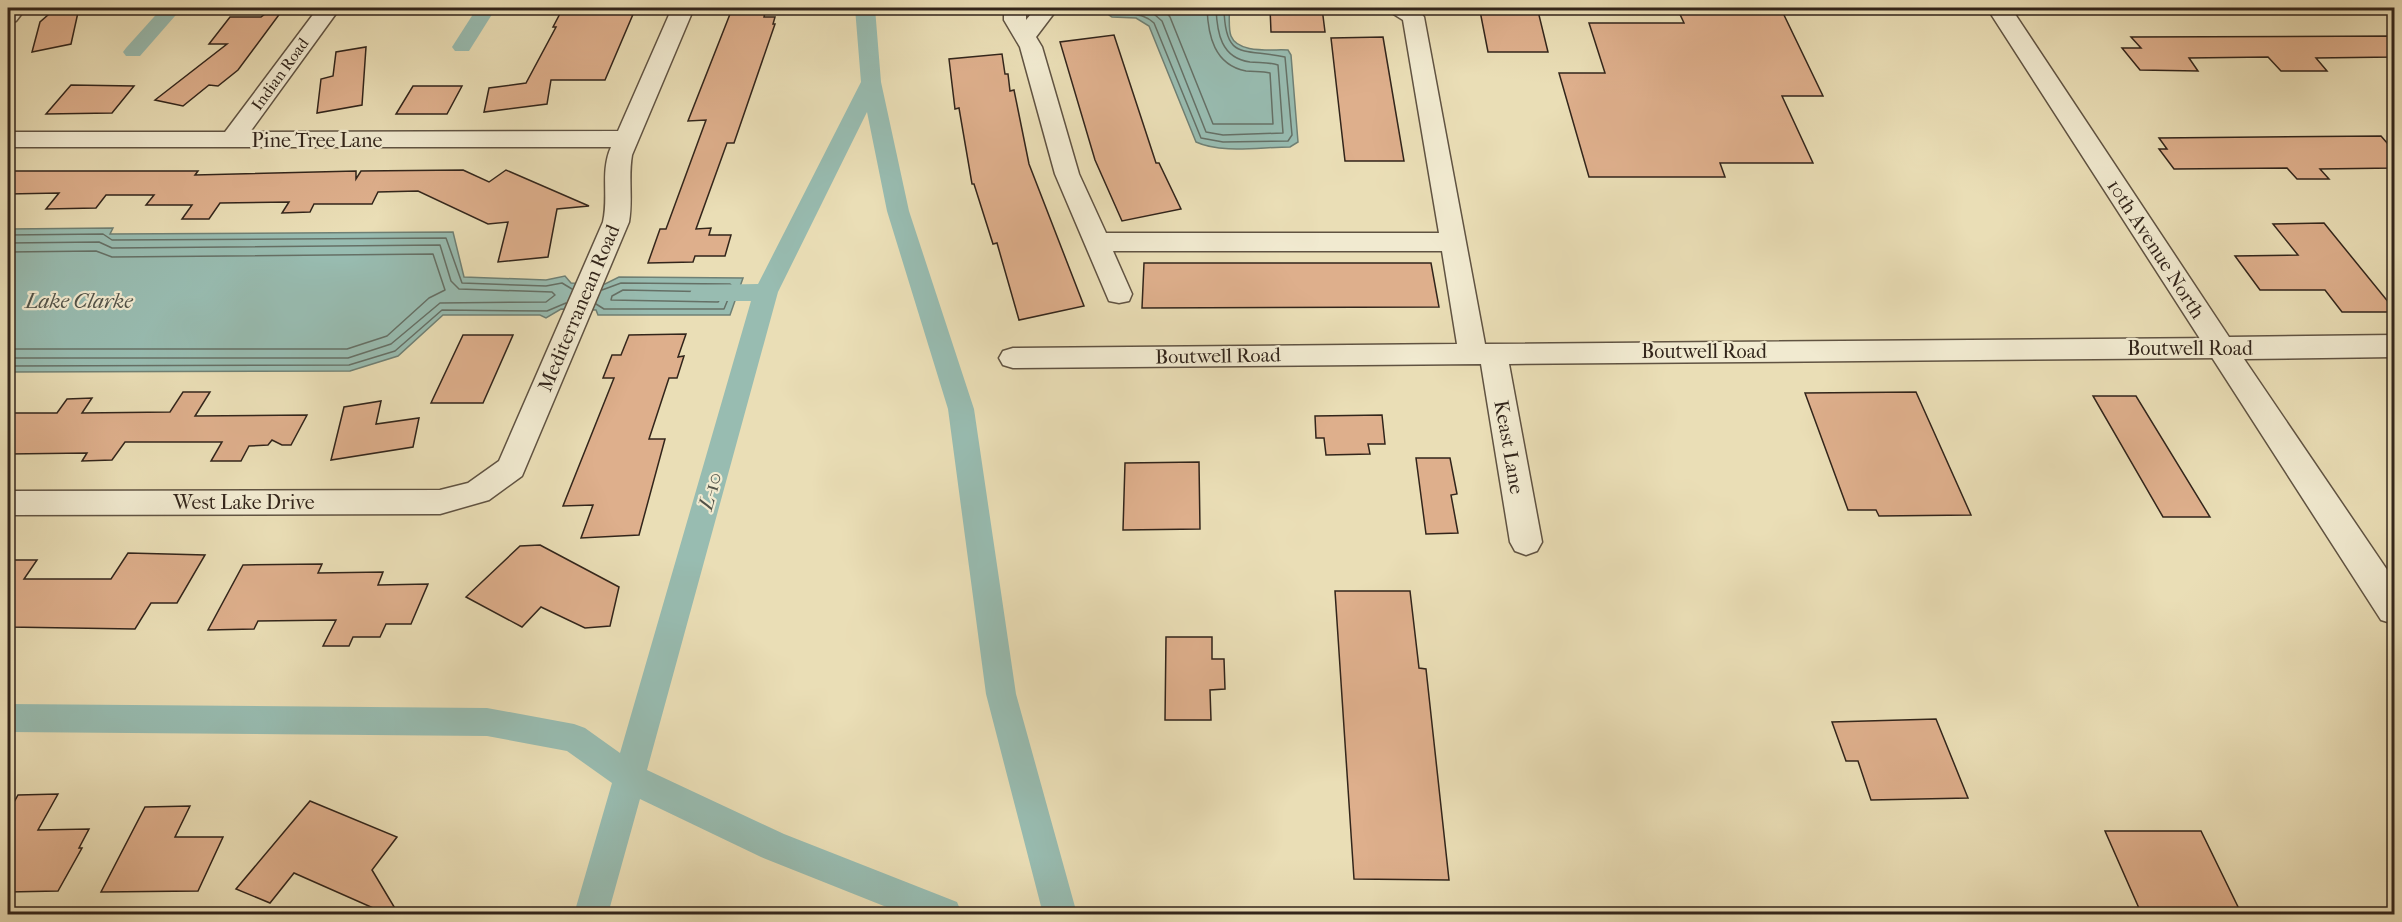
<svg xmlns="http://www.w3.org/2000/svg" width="2402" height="922" font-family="'IM FELL French Canon',serif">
	<rect width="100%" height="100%" fill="#eadeb6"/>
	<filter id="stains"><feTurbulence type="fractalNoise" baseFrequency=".00333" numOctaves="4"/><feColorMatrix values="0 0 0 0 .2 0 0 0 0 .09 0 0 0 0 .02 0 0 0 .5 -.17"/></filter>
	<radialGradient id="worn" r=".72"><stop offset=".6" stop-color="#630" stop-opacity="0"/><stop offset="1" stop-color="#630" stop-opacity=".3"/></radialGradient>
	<g fill="#98bcb1" stroke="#6f8075" stroke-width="1.5">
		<path d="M1108 8H1229C1230 16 1228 28 1231 36 1238 54 1272 49 1288 50L1291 55 1298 142 1290 147C1260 147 1222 154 1196 142L1149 26 1136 18 1112 17 1109 15Z"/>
		<path d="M113 228 110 234 453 232 464 277 546 280 565 276 571 283 605 284 619 277 743 278 730 315H598L596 310 561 309 546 318 540 315H443L398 356 350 371 8 372V229Z"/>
	</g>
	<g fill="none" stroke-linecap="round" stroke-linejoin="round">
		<g stroke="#657066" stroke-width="1.5">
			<path d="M1114 8C1126 17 1142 11 1154 23L1201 138 1223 142 1288 141 1292 135 1285 57C1244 48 1225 62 1224 8"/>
			<path d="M1147 8 1162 21 1206 132 1223 135 1283 133 1278 65C1269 62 1260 63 1250 62 1221 58 1217 33 1216 8"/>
			<path d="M1163 8 1170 17 1213 124H1273L1270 73C1262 71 1254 72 1246 71 1214 65 1208 35 1207 8"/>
			<path d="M8 235 103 234 112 240 446 238 462 283 546 286 562 283 572 289"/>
			<path d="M8 243 99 242 112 248 440 245 451 281 459 289 552 292 555 295 546 302 440 303 391 344 348 358H8"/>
			<path d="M8 252 96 251 112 257 433 254 445 290 429 298 387 336 347 349H8"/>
			<path d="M623 290 720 292 723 295 718 302 611 300 612 296Z"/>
			<path d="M596 304 604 309H724L733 287 730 284 621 283 602 290"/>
			<path d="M8 366 349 365 395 351 442 310 547 311 566 303"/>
		</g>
		<g fill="#98bcb1" fill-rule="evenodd">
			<path d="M162 8H182L140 56H126L123 52 126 48Z"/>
			<path d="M477 8H496L469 51H455L452 47Z"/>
			<path d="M855 8H875L881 82 909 211 974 409 1016 694 1077 914H1043L986 694 948 409 887 211 867 112 778 292 647 770 784 834 957 902 962 914H904L761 857 640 799 608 914H574L612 783 567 751 487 736 8 732V704L487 708 574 724 585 728 620 753 751 301H702L693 299 690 293 693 287 702 285 758 284 861 82Z"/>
		</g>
	</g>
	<g fill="#deaf8c" stroke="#32251b" stroke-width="1.5">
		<path d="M56 8H79L71 44 32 52 40 22Z"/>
		<path d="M273 8H284L238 70 218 86 209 85 183 106 155 100 227 44H209L230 17H261Z"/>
		<path d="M563 8H618L616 12H634L605 80H551L547 104 484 112 489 88 526 83 556 27H553Z"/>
		<path d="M1270 8H1322L1325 32H1271Z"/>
		<path d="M1677 8H1749L1751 13H1783L1823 96H1782L1813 163H1720L1725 177H1589L1559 73H1605L1589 23H1684Z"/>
		<path d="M732 9H766L764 17H775L773 24H775L734 143H727L696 229 711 228 709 235H731L725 256H695L693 262 648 263 660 229H666L706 120 688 121Z"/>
		<path d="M1480 11H1538L1548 52H1488Z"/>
		<path d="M1114 35 1156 163H1159L1181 209 1122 221 1095 160 1060 42Z"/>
		<path d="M2394 36V57L2316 58 2327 71H2281L2268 57 2189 58 2198 71 2140 70 2122 48H2141L2131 37Z"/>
		<path d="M1383 37 1404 161H1345L1331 38Z"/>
		<path d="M366 47 362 105 317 113 321 79 333 76 336 52Z"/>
		<path d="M1002 54 1005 74H1008L1010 91 1014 90 1029 164 1084 306 1019 320 997 243 993 244 974 184H972L959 108 955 109 949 59Z"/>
		<path d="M71 85 134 86 112 113 46 114Z"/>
		<path d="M413 86H462L447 114H396Z"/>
		<path d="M2381 136 2394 151V168L2320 169 2329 179H2297L2287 168 2174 169 2159 149H2167L2159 138Z"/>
		<path d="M463 170 489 182 506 170 589 206 557 209 548 257 498 262 508 222 488 224 418 191 378 192 372 204H314L310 212 282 213 289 202 220 203 209 219H182L192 205H146L154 195H106L96 208 46 209 59 193 8 194V171H198L195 175 356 171V179L361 171Z"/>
		<path d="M2324 223 2394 309V312H2342L2325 290H2260L2235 256 2298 255 2273 224Z"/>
		<path d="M1144 263H1431L1439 307 1142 308Z"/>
		<path d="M686 334 678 357 684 356 677 378H669L649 439H665L639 535 581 538 593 505 563 506 614 378H603L612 355H621L629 335Z"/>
		<path d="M463 335H513L483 403H431Z"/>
		<path d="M183 392H210L195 416 307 415 291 445H282L272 440 268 445 249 446 241 461H211L222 442H125L112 460 82 461 87 453 8 454V413H57L67 399 92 398 82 413 170 412Z"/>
		<path d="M1916 392 1971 515 1879 516 1876 510H1848L1805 393Z"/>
		<path d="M2093 396H2136L2210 517H2163Z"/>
		<path d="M381 401 376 424 419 418 413 447 331 460 344 407Z"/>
		<path d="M1382 415 1385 444H1368L1370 454 1326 455 1324 438H1316L1315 416Z"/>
		<path d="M1416 458H1450L1457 494 1451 495 1458 533 1426 534Z"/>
		<path d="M1199 462 1200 529 1123 530 1125 463Z"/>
		<path d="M540 545 619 587 610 626 585 628 541 607 522 627 466 597 520 546Z"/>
		<path d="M128 553 205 555 177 603H151L135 629 8 627V560H37L24 579H111Z"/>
		<path d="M322 564 318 573 383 572 378 585 428 584 411 624H386L380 637H353L349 646H323L336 620 258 621 254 629 208 630 243 565Z"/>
		<path d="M1335 591H1410L1419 668 1426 669 1449 880 1354 879Z"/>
		<path d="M1166 637H1212V659H1224L1225 689 1210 690 1211 720H1165Z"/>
		<path d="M1936 719 1968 798 1871 800 1858 761H1846L1832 722Z"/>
		<path d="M58 794 38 830 89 829 79 848H82L58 891 8 892V813L18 795Z"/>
		<path d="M310 801 397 837 372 870 399 915H389L294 873 270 903 236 889Z"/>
		<path d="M190 806 175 837H223L198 891 101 892 145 807Z"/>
		<path d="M2105 831H2201L2242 915H2142Z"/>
	</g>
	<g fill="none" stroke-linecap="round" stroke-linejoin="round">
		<defs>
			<g id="minor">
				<path d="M8 8H26L16 21 8 23Z"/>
				<path d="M318 8H340L250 132 618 131 672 8H694L632 155C628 178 633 199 629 222L522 476 489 500 440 514 8 515V491L440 490 468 483 499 461 603 222C609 196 600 172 611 147H8V132H225Z"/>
				<path d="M1004 8H1026V20L1036 8H1058L1036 37 1042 47 1079 174 1106 233H1439L1403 20 1384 8C1397 7 1415 4 1424 17L1485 344 2221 338 2231 341 2235 348 2231 355 2221 358 1509 364 1542 542 1537 551 1526 555 1515 551 1510 542 1481 364 1013 368 1003 365 999 358 1003 351 1013 348 1457 344 1442 251H1113L1132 294 1129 301 1119 303 1109 301 1055 174 1020 47 1004 20Z"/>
			</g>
			<path id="tertiary" d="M1987 8H2011L2229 337 2394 335V357L2244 359 2394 580V624L2381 620Z"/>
		</defs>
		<use href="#minor" stroke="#605342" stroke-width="3"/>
		<use href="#tertiary" stroke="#605342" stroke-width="3"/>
		<use href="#minor" fill="#f1ead0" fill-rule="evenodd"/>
		<use href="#tertiary" fill="#f1ead0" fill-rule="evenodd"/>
	</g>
	<g text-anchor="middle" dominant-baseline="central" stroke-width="4.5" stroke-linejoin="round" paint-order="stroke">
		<g font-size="16" fill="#32251b" stroke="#f1ead0">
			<text transform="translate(280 74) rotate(-54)">Indian Road</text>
		</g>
		<g font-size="20" fill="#32251b" stroke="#f1ead0">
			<text x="317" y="140">Pine Tree Lane</text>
			<text transform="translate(2156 249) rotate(57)">10th Avenue North</text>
			<text transform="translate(579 308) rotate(-67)">Mediterranean Road</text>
			<text x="2190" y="348">Boutwell Road</text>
			<text x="1704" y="351">Boutwell Road</text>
			<text transform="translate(1218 356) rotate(-1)">Boutwell Road</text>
			<text transform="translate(1509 447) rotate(80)">Keast Lane</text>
			<text x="244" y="502">West Lake Drive</text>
		</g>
		<g font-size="21" font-style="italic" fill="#515248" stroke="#f1ead0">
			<text x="79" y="301">Lake Clarke</text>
			<text transform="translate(710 491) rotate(-74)">L-10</text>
		</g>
	</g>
	<rect width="2402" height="922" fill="none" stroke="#eadeb6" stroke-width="30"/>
	<rect x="9" y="9" width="2384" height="904" fill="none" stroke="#32251b" stroke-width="3"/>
	<rect x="15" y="15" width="2372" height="892" fill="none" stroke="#32251b" stroke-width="1.5"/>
	<rect width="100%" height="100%" filter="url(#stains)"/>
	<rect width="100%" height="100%" fill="url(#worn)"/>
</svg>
